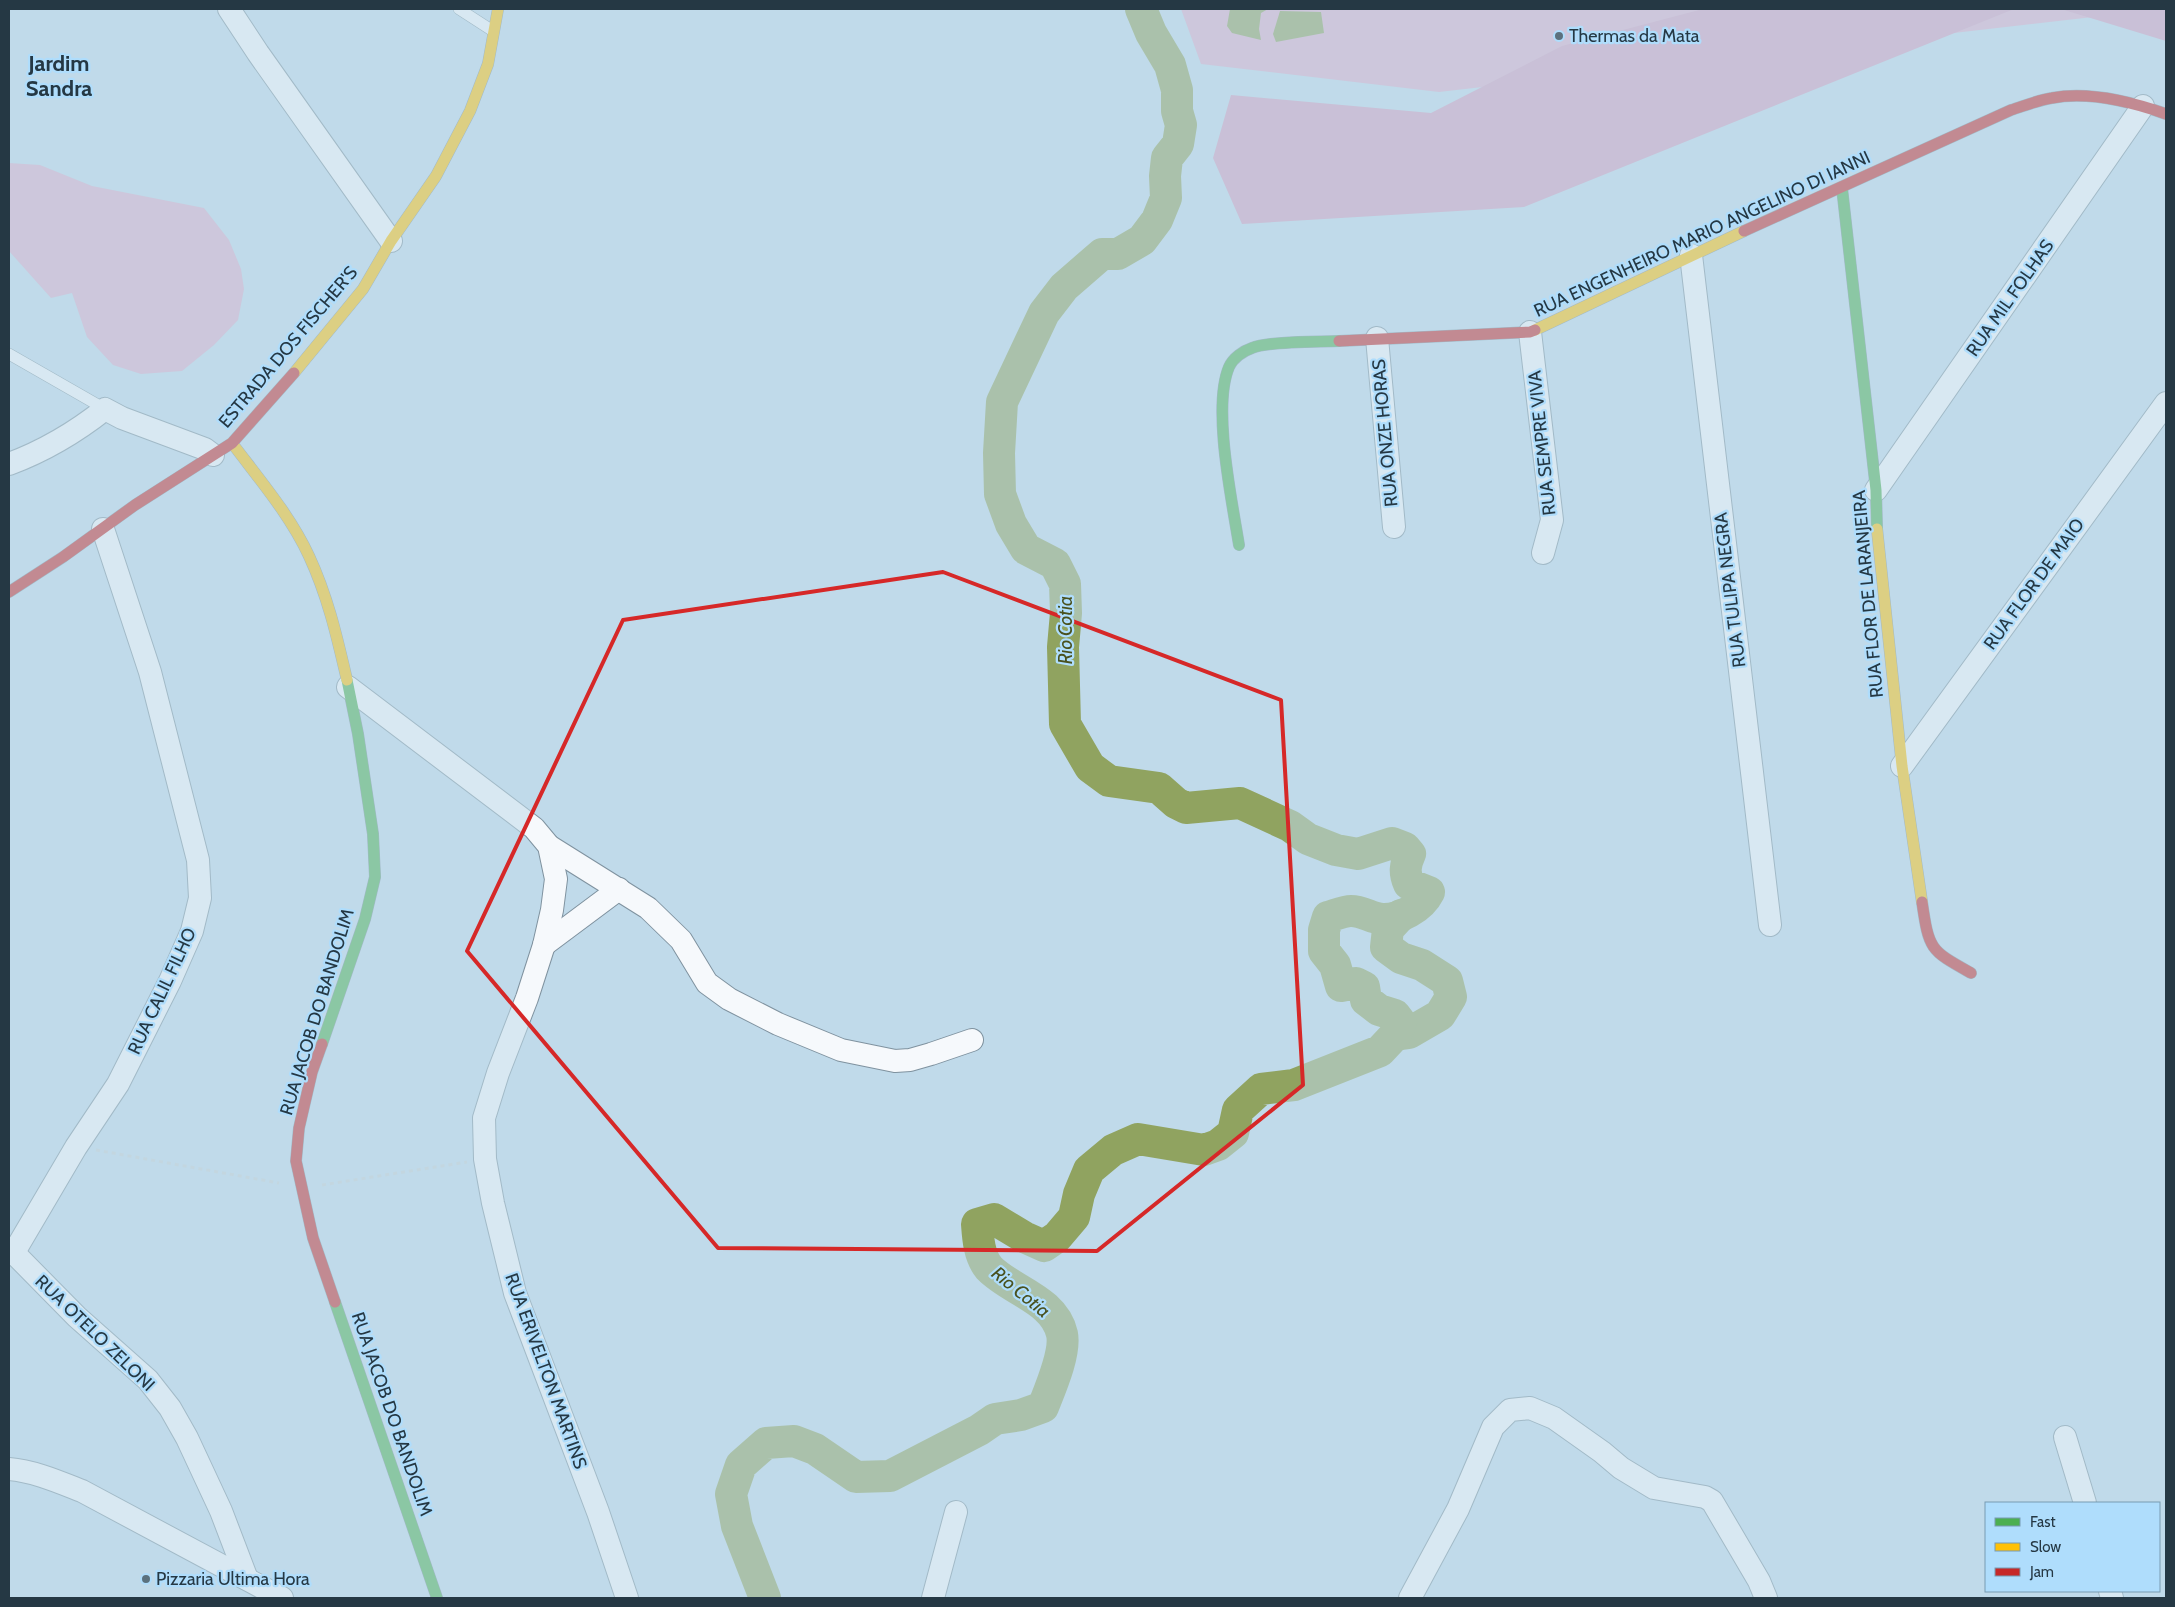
<svg xmlns="http://www.w3.org/2000/svg" width="2175" height="1607" font-family="Cabin,sans-serif">
	<rect width="100%" height="100%" fill="#c0daea"/>
	<g fill="#ddb0cc">
		<path d="M1181 9H2163L1439 92 1201 64Z"/>
		<path d="M9 163 40 165 92 186 204 208 229 240 241 269 244 289 238 320 214 345 182 371 141 374 113 365 87 337 72 293 51 298 9 251Z"/>
	</g>
	<g fill="#d5a0c0">
		<path d="M1703 9H2014L1524 207 1242 224 1213 158 1231 95 1431 113 1562 46Z"/>
		<path d="M2061 9H2166V41Z"/>
	</g>
	<g fill="#90a360">
		<path d="M1230 9H1268L1261 13 1259 29 1261 40 1232 33 1227 26Z"/>
		<path d="M1280 11 1321 12 1324 33 1276 42 1273 34Z"/>
	</g>
	<g fill="none" stroke-linecap="round" stroke-linejoin="round">
		<g stroke="#90a360" stroke-width="32">
			<path d="M1395 1035 1409 1033 1440 1015 1451 997 1447 981 1422 965 1401 958 1386 947 1388 929 1401 915"/>
			<path d="M765 1598 737 1526 731 1494 741 1465 766 1443 794 1441 815 1449 856 1477 890 1476 979 1430 995 1419 1021 1415 1043 1407C1050 1389 1066 1353 1062 1334 1054 1299 1011 1291 989 1268 979 1256 978 1238 977 1224L994 1219 1024 1237 1044 1246 1057 1237 1074 1217 1079 1194 1089 1170 1113 1150 1138 1139 1204 1150 1218 1145 1233 1133 1238 1110 1261 1089 1294 1085 1380 1051 1395 1035 1401 1023 1395 1015 1379 1010 1366 1000 1364 987 1356 983 1341 986 1335 965 1324 951V930L1328 917C1335 915 1344 911 1351 911 1363 911 1371 918 1382 919 1399 920 1421 908 1429 892L1409 884C1404 873 1405 865 1410 854L1405 848 1392 843 1358 854 1336 850 1308 839 1290 826 1240 803 1186 808 1176 803 1159 788 1109 781 1090 767 1065 724 1063 647 1066 613 1065 584 1055 564 1026 549 1011 524 1000 494 999 453 1002 402 1044 313 1064 287 1102 254H1118L1142 240 1157 220 1166 198 1165 176 1167 158 1178 144 1181 125 1177 111V90L1170 65 1151 33 1141 9"/>
		</g>
		<defs>
			<g id="lane">
				<path d="M459 9 493 31"/>
				<path d="M9 354 105 409"/>
			</g>
			<g id="street">
				<path d="M229 9 258 53 391 241"/>
				<path d="M1691 255 1770 925"/>
				<path d="M1530 332 1552 520 1543 553"/>
				<path d="M1377 338 1394 527"/>
				<path d="M9 464C44 451 76 432 105 409L122 418 205 449 213 455"/>
				<path d="M1876 490 2143 106"/>
				<path d="M348 687 534 828 549 846 556 879 552 910 544 945 527 998 498 1073 484 1118 485 1159 493 1203 515 1293 598 1512 627 1598"/>
				<path d="M1902 766 2166 403"/>
				<path d="M549 846 648 908 681 940 707 983 729 999 778 1024 841 1050 895 1061 910 1060 931 1054 972 1040"/>
				<path d="M544 945 619 889"/>
				<path d="M9 1248 77 1317 148 1380 170 1408 187 1438 221 1511 247 1579"/>
				<path d="M13 1254 76 1147 118 1084 170 981 192 931 200 898 198 860 150 672 103 529"/>
				<path d="M2065 1437 2085 1503"/>
				<path d="M9 1469C34 1471 59 1482 82 1491L282 1598"/>
				<path d="M2110 1591 2112 1598"/>
				<path d="M933 1598 956 1512"/>
				<path d="M1410 1598 1458 1509 1493 1427 1510 1410 1530 1408 1554 1418 1602 1452 1621 1468 1654 1488 1705 1497 1712 1501 1759 1581 1766 1598"/>
			</g>
			<g id="fast">
				<path d="M1842 188 1876 490 1877 529"/>
				<path d="M1239 545C1232 501 1212 407 1229 367 1233 358 1243 351 1252 348 1268 341 1319 342 1339 341"/>
				<path d="M322 1044 365 919 375 877 373 834 358 734 347 680"/>
				<path d="M335 1302 437 1598"/>
			</g>
			<g id="slow">
				<path d="M1535 330 1744 231"/>
				<path d="M294 373 363 289 391 241 436 176 470 111 488 64 498 9"/>
				<path d="M232 443C259 479 290 515 309 556 328 597 337 637 347 680"/>
				<path d="M1877 529 1902 766 1922 902"/>
			</g>
			<g id="jam">
				<path d="M1744 231 2011 110C2024 106 2038 100 2052 98 2089 91 2132 102 2166 114"/>
				<path d="M1339 341 1530 332 1535 330"/>
				<path d="M9 592 63 557 135 505 232 443 294 373"/>
				<path d="M1922 902C1929 950 1930 950 1971 973"/>
				<path d="M322 1044 312 1072 299 1128 296 1161 313 1238 335 1302"/>
			</g>
		</defs>
		<use href="#lane" stroke="#7f929f" stroke-width="12"/>
		<use href="#street" stroke="#7f929f" stroke-width="24"/>
		<use href="#fast" stroke="#7f929f" stroke-width="12"/>
		<use href="#slow" stroke="#7f929f" stroke-width="12"/>
		<use href="#jam" stroke="#7f929f" stroke-width="12"/>
		<g stroke="#c8d1d6" stroke-width="3" stroke-dasharray="4 4" stroke-linecap="butt">
			<path d="M96 1150 279 1183"/>
			<path d="M322 1185 467 1162"/>
		</g>
		<use href="#lane" stroke="#f6f9fc" stroke-width="11"/>
		<use href="#street" stroke="#f6f9fc" stroke-width="22"/>
		<use href="#fast" stroke="#4caf50" stroke-width="11"/>
		<use href="#slow" stroke="#ffc107" stroke-width="11"/>
		<use href="#jam" stroke="#c62828" stroke-width="11"/>
	</g>
	<path d="M0 0H2175V1607H0ZM943 572 1281 700 1303 1085 1097 1251 718 1248 467 951 623 620Z" fill="#c0daea" fill-opacity=".55" fill-rule="evenodd"/>
	<path fill="none" stroke="#d62828" stroke-width="4" stroke-linejoin="round" d="M943 572 1281 700 1303 1085 1097 1251 718 1248 467 951 623 620Z"/>
	<g fill="#5b717e" stroke="#afddfc" stroke-width="2">
		<circle cx="1559" cy="36" r="5"/>
		<circle cx="146" cy="1579" r="5"/>
	</g>
	<g text-anchor="middle" dominant-baseline="central" stroke-width="4.5" stroke-linejoin="round" paint-order="stroke">
		<g font-size="18" fill="#253844" stroke="#afddfc" text-anchor="start">
			<text x="1569" y="36">Thermas da Mata</text>
			<text x="156" y="1579">Pizzaria Ultima Hora</text>
		</g>
		<g font-size="18" fill="#253844" stroke="#afddfc">
			<text transform="translate(1702 234) rotate(-25)">RUA ENGENHEIRO MARIO ANGELINO DI IANNI</text>
			<text transform="translate(2010 298) rotate(-55)">RUA MIL FOLHAS</text>
			<text transform="translate(288 347) rotate(-50)">ESTRADA DOS FISCHER'S</text>
			<text transform="translate(1385 433) rotate(-95)">RUA ONZE HORAS</text>
			<text transform="translate(1542 443) rotate(-96)">RUA SEMPRE VIVA</text>
			<text transform="translate(2034 584) rotate(-54)">RUA FLOR DE MAIO</text>
			<text transform="translate(1730 590) rotate(-97)">RUA TULIPA NEGRA</text>
			<text transform="translate(1868 594) rotate(-95)">RUA FLOR DE LARANJEIRA</text>
			<text transform="translate(162 991) rotate(-65)">RUA CALIL FILHO</text>
			<text transform="translate(317 1012) rotate(-73)">RUA JACOB DO BANDOLIM</text>
			<text transform="translate(95 1333) rotate(44)">RUA OTELO ZELONI</text>
			<text transform="translate(546 1371) rotate(70)">RUA ERIVELTON MARTINS</text>
			<text transform="translate(392 1414) rotate(71)">RUA JACOB DO BANDOLIM</text>
		</g>
		<g font-size="19" font-style="italic" fill="#49511e" stroke="#afddfc">
			<text transform="translate(1065 630) rotate(-90)">Rio Cotia</text>
			<text transform="translate(1021 1292) rotate(39)">Rio Cotia</text>
		</g>
		<g font-size="22" font-weight="bold" fill="#253844" stroke="#afddfc">
			<text x="59" y="63">Jardim<tspan x="59" dy="25">Sandra</tspan></text>
		</g>
	</g>
	<rect width="2175" height="1607" fill="none" stroke="#253844" stroke-width="20"/>
	<rect x="1985" y="1502" width="175" height="90" fill="#afddfc" stroke="#789bb2"/>
	<rect x="1995" y="1518" width="25" height="8" fill="#4caf50" stroke="#789bb2"/>
	<text x="2030" y="1527" font-size="15" fill="#253844">Fast</text>
	<rect x="1995" y="1543" width="25" height="8" fill="#ffc107" stroke="#789bb2"/>
	<text x="2030" y="1552" font-size="15" fill="#253844">Slow</text>
	<rect x="1995" y="1568" width="25" height="8" fill="#c62828" stroke="#789bb2"/>
	<text x="2030" y="1577" font-size="15" fill="#253844">Jam</text>
</svg>
